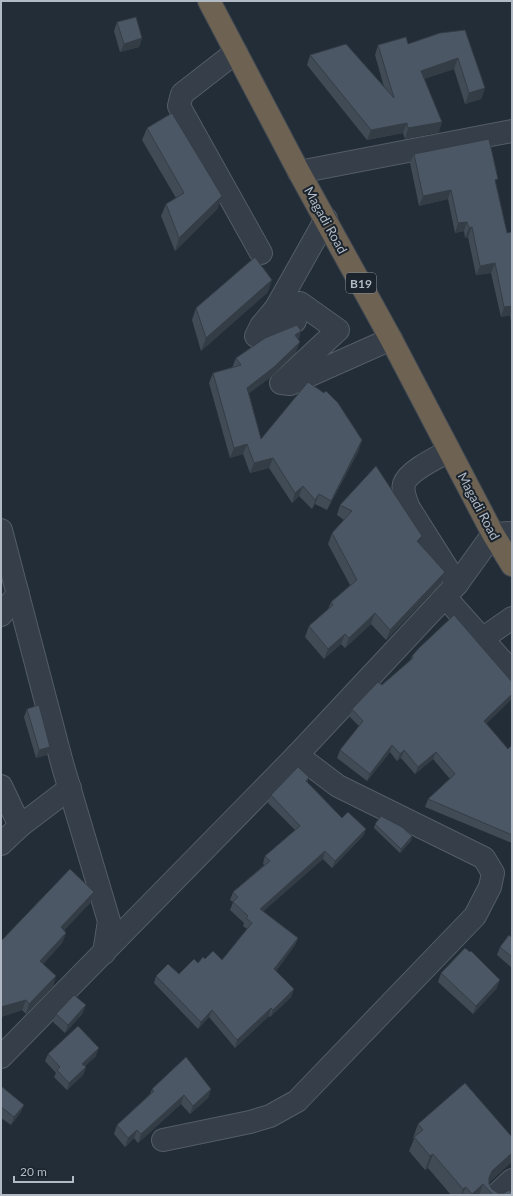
<svg xmlns="http://www.w3.org/2000/svg" width="513" height="1196" font-family="Lato,sans-serif">
	<rect width="100%" height="100%" fill="#222d38"/>
	<g fill="none" stroke-linecap="round" stroke-linejoin="round">
		<defs>
			<g id="minor">
				<path d="M236 52 182 94 179 106 261 253"/>
				<path d="M299 172 512 131"/>
				<path d="M326 219 276 308 261 326 256 336 295 321 300 303 338 330 281 383 290 384 391 339"/>
				<path d="M449 451C438 457 408 471 404 484 402 492 406 501 409 508L457 584"/>
				<path d="M1 530 62 763 109 921 104 953"/>
				<path d="M445 597 512 672"/>
				<path d="M1 615 18 594"/>
				<path d="M482 639 512 618"/>
				<path d="M1 786 20 826"/>
				<path d="M1 844 20 826 70 788"/>
				<path d="M1 1057 297 755 457 584 493 534 512 533"/>
				<path d="M163 1140 250 1122 270 1116 297 1101 475 916 490 887 493 873 484 858 338 786 297 755"/>
				<path d="M496 1195 512 1180"/>
			</g>
			<path id="highway" d="M209 1 299 172 391 339 493 534 512 565"/>
		</defs>
		<use href="#minor" stroke="#545d66" stroke-width="24"/>
		<use href="#highway" stroke="#414a53" stroke-width="24"/>
		<use href="#minor" stroke="#363f49" stroke-width="22"/>
		<use href="#highway" stroke="#6e6253" stroke-width="22"/>
	</g>
	<g fill="#404b56">
		<path d="M117 22 142 38 139 47 120 52 114 31Z"/>
		<path d="M440 33 485 88 481 99 465 104 454 69 424 79 439 132 405 139 403 133 367 140 307 65 310 55 384 87 375 55 378 45 408 44Z"/>
		<path d="M147 128 218 208 175 251 161 216 166 204 176 198 142 140Z"/>
		<path d="M414 154 496 184 507 233 512 232V321L511 322 510 315 501 317 491 273 476 275 468 237 465 238 464 231 455 233 448 199 419 206 410 163Z"/>
		<path d="M268 292 201 351 192 320 196 308Z"/>
		<path d="M301 331 298 340 296 352 271 377 249 393 261 439 359 450 327 510 315 504 312 509 299 496 292 503 269 468 250 473 243 454 230 458 209 383 213 373 232 368 236 358Z"/>
		<path d="M340 505 419 544 445 572 441 583 386 640 371 624 345 648 341 644 324 659 305 637 309 626 328 609 331 602 350 585 328 544 332 533 344 520 337 515Z"/>
		<path d="M412 656 486 724 508 749 512 745V843L425 807 428 799 450 779 433 759 415 774 401 758 397 761 390 752 367 781 337 758 340 750 359 726 350 717 352 709 410 661Z"/>
		<path d="M27 709 47 755 36 758 24 717Z"/>
		<path d="M309 777 307 782 342 818 366 829 363 836 332 868 323 859 263 911 298 938 295 945 276 971 294 989 291 997 270 1017 269 1016 235 1048 209 1017 198 1029 154 983 156 976 179 974 198 963 205 959 222 960 247 929 243 926 244 923 230 910 233 902 230 900 233 892 264 865 263 863 265 856 295 830 268 803 271 795Z"/>
		<path d="M375 824 412 836 411 841 400 853 374 828Z"/>
		<path d="M94 892 90 903 64 930 66 933 62 943 43 964 53 987 26 1014 22 1010 1 1017V941Z"/>
		<path d="M512 938V968L497 955 500 947Z"/>
		<path d="M441 973 497 988 473 1014 438 982Z"/>
		<path d="M83 1013 65 1033 53 1022 56 1014Z"/>
		<path d="M48 1054 96 1056 85 1066 86 1067 83 1075 67 1090 54 1077 56 1073 45 1061Z"/>
		<path d="M1 1086 24 1105 20 1113 11 1125 1 1118Z"/>
		<path d="M152 1089H211L208 1098 190 1114 181 1104 138 1143 134 1138 125 1147 114 1134 117 1125 150 1094Z"/>
		<path d="M418 1124 489 1184 492 1189 498 1193 512 1195H451L428 1168 425 1170 409 1151 414 1139 413 1138Z"/>
	</g>
	<g fill="#343d46">
		<path d="M142 38 139 47 120 52 124 44Z"/>
		<path d="M458 58 454 69 417 81 421 71Z"/>
		<path d="M485 88 481 99 465 104 469 93Z"/>
		<path d="M442 122 439 132 405 139 408 128Z"/>
		<path d="M407 123 403 133 367 140 371 130Z"/>
		<path d="M451 190 448 199 419 206 423 196Z"/>
		<path d="M222 196 218 208 175 251 179 238Z"/>
		<path d="M467 222 464 231 455 233 458 223Z"/>
		<path d="M472 227 468 237 465 238 469 228Z"/>
		<path d="M495 263 491 273 476 275 480 266Z"/>
		<path d="M272 280 268 292 201 351 206 338Z"/>
		<path d="M512 306V308L510 315 501 317 504 307Z"/>
		<path d="M301 331 297 341 295 335Z"/>
		<path d="M300 342 296 352 271 377 244 397 247 388Z"/>
		<path d="M362 440 359 450 327 510 331 501Z"/>
		<path d="M247 444 243 454 230 458 234 448Z"/>
		<path d="M273 458 269 468 250 473 254 463Z"/>
		<path d="M303 486 299 496 292 503 295 493Z"/>
		<path d="M319 494 315 504 312 509 315 500Z"/>
		<path d="M422 536 418 547 417 541Z"/>
		<path d="M445 572 441 583 386 640 390 630Z"/>
		<path d="M375 613 371 624 345 648 349 638Z"/>
		<path d="M345 634 341 644 324 659 328 649Z"/>
		<path d="M512 694V699L481 729 484 721Z"/>
		<path d="M392 745 390 752 367 781 370 774Z"/>
		<path d="M50 747 47 755 36 758 39 750Z"/>
		<path d="M404 750 401 758 397 761 400 754Z"/>
		<path d="M436 752 433 759 415 774 418 767Z"/>
		<path d="M366 829 363 836 332 868 335 861Z"/>
		<path d="M412 836 411 841 400 853 401 849Z"/>
		<path d="M325 851 323 859 257 917 260 909Z"/>
		<path d="M94 892 90 903 57 938 61 927Z"/>
		<path d="M66 933 62 943 36 972 40 961Z"/>
		<path d="M298 938 295 945 272 977 274 969Z"/>
		<path d="M56 976 53 987 26 1014 29 1004Z"/>
		<path d="M500 980 497 988 473 1014 476 1006Z"/>
		<path d="M294 989 291 997 270 1017 273 1010Z"/>
		<path d="M26 1000 22 1010 1 1017V1007Z"/>
		<path d="M86 1005 83 1013 65 1033 68 1025Z"/>
		<path d="M271 1008 269 1016 235 1048 237 1040Z"/>
		<path d="M212 1010 209 1017 198 1029 201 1022Z"/>
		<path d="M99 1048 96 1056 80 1071 82 1064Z"/>
		<path d="M86 1067 83 1075 67 1090 69 1083Z"/>
		<path d="M211 1089 208 1098 190 1114 193 1106Z"/>
		<path d="M184 1095 181 1104 138 1143 141 1134Z"/>
		<path d="M24 1105 20 1113 11 1125 14 1117Z"/>
		<path d="M137 1130 134 1138 125 1147 128 1138Z"/>
		<path d="M512 1152V1162L487 1185 489 1178 492 1171Z"/>
		<path d="M433 1154 428 1168 425 1170 430 1156Z"/>
		<path d="M483 1184 479 1195H471L472 1194Z"/>
		<path d="M466 1187 462 1195H461L463 1189Z"/>
	</g>
	<g fill="#4b5764" stroke="#343d46">
		<path d="M136 17 142 38 124 44 117 22Z"/>
		<path d="M465 30 485 88 469 93 458 58 421 71 442 122 408 128 407 123 371 130 310 55 346 44 394 98 378 45 406 37 408 44 440 33Z"/>
		<path d="M172 113 222 196 179 238 166 204 184 193 147 128Z"/>
		<path d="M489 139 498 179 495 180 507 233 512 232V306L504 307 495 263 480 266 472 227 469 228 467 222 458 223 451 190 423 196 414 154Z"/>
		<path d="M255 257 272 280 206 338 196 308Z"/>
		<path d="M297 325 301 331 295 335 300 342 274 367 247 388 261 439 308 382 324 393 326 391 338 403 362 440 331 501 319 494 315 500 303 486 295 493 273 458 254 463 247 444 234 448 213 373 241 365 236 358 265 338Z"/>
		<path d="M376 466 422 536 417 541 445 572 390 630 375 613 349 638 345 634 328 649 309 626 333 605 331 602 357 580 332 533 352 511 340 505Z"/>
		<path d="M454 615 512 682V694L484 721 508 749 512 745V835L428 799 455 774 436 752 418 767 404 750 400 754 392 745 370 774 340 750 363 721 352 709 378 682 382 685 413 658 412 656 419 648Z"/>
		<path d="M39 705 50 747 39 750 27 709Z"/>
		<path d="M298 767 309 777 306 781 342 818 348 812 366 829 335 861 325 851 260 909 298 938 274 969 294 989 273 1010 271 1008 237 1040 212 1010 201 1022 156 976 168 964 179 974 194 959 198 963 203 957 205 959 213 951 222 960 252 923 246 918 248 916 233 902 238 897 233 892 270 861 265 856 300 826 271 795Z"/>
		<path d="M381 816 402 827 412 836 401 849 375 824Z"/>
		<path d="M70 869 94 892 61 927 66 933 40 961 56 976 29 1004 26 1000 1 1007V941Z"/>
		<path d="M509 935 512 938V957L500 947Z"/>
		<path d="M465 948 470 952 471 951 500 980 476 1006 441 973Z"/>
		<path d="M74 995 86 1005 68 1025 56 1014Z"/>
		<path d="M78 1026 99 1048 82 1064 86 1067 69 1083 57 1070 60 1067 48 1054Z"/>
		<path d="M186 1057 211 1089 193 1106 184 1095 141 1134 137 1130 128 1138 117 1125 154 1091 152 1089Z"/>
		<path d="M465 1083 512 1137V1153L492 1171 489 1178V1184L492 1189 498 1193H504L509 1190 512 1193V1195H493L483 1184 472 1194 466 1187 463 1189 433 1154 430 1156 414 1137 423 1130 418 1124Z"/>
		<path d="M1 1086 24 1105 14 1117 1 1107Z"/>
	</g>
	<g text-anchor="middle" dominant-baseline="central" stroke-width="4" stroke-linejoin="round" paint-order="stroke">
		<rect fill="#1b242d" stroke="#848d97" stroke-width="1" x="346" y="273" width="30" height="20" rx="3"/>
		<g font-size="12" font-weight="bold" fill="#b1bac5">
			<text x="361" y="283">B19</text>
		</g>
		<g font-size="13" fill="#b1bac5" stroke="#1b242d">
			<text transform="translate(326 220) rotate(61)">Magadi Road</text>
			<text transform="translate(479 506) rotate(62)">Magadi Road</text>
		</g>
	</g>
	<rect width="513" height="1196" fill="none" stroke="#b1bac5" stroke-width="4"/>
	<path d="M14 1176v6h59v-6" fill="none" stroke="#b1bac5" stroke-width="2"/>
	<text x="20" y="1176" font-size="12" fill="#b1bac5" stroke="#1b242d" stroke-width="3" paint-order="stroke">20 m</text>
</svg>
